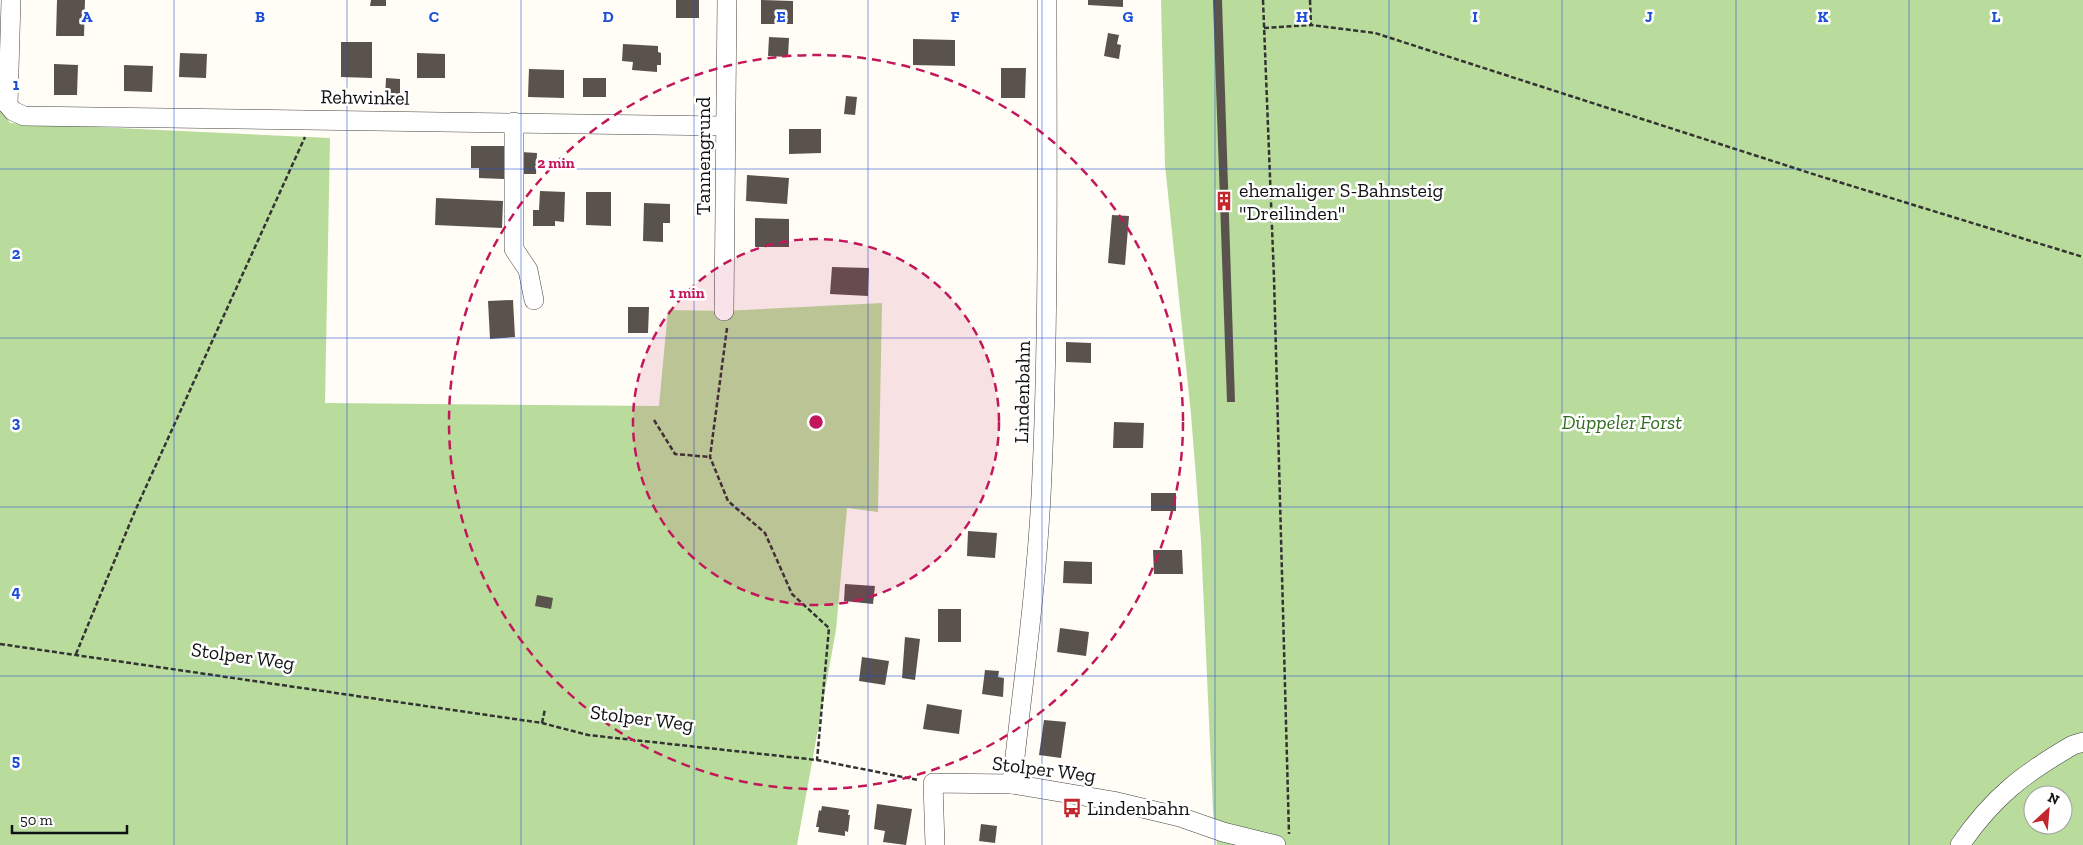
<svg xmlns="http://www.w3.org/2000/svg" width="2083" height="845" font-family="'Zilla Slab',serif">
	<rect width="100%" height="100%" fill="#fffdf5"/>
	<g fill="#b9dc9c" fill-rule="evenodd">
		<path d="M1161 0H2083V845H1217L1213 811 1201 541 1191 414 1165 165ZM2033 795H2063V825H2033Z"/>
		<path d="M0 105 10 123 330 138 325 403 659 406 668 310 724 311 882 303 878 512 847 508 836 630 797 845H0Z"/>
	</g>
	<g fill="#5a524d">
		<path d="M57 0H85L84 36H56Z"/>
		<path d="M371 0H386V6H370Z"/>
		<rect x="676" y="0" width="23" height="18"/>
		<path d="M761 0 793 1V24H761Z"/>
		<path d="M1088 0H1123V7L1088 5Z"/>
		<path d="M1213 0H1222L1235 402H1227Z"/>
		<path d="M1108 33 1119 35 1117 44 1121 45 1119 59 1104 56Z"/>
		<path d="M769 37 789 38 788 57 768 56Z"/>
		<path d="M913 39 955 40V66L913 65Z"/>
		<path d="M341 42H372V78L341 77Z"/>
		<path d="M623 44 658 46V52L661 53V65H657V72L632 70 633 62 622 61Z"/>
		<path d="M180 53 207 54 206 78 179 77Z"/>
		<path d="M417 53 445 54V78H417Z"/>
		<path d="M54 64 78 65 77 95H54Z"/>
		<path d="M124 65 153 66 152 92 124 91Z"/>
		<path d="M1001 68H1026L1025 98H1001Z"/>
		<path d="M529 69 564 70V98L528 97Z"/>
		<path d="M386 78 400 79V100H385Z"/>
		<rect x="583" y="78" width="23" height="19"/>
		<path d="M846 96 857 97 855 115 844 114Z"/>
		<path d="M789 129H821V153L789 154Z"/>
		<path d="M471 146H504V179L479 178V168H471Z"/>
		<path d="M521 152 537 153 536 174H521Z"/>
		<path d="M747 175 789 178 787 204 746 201Z"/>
		<path d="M540 191 565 192 564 222 555 221V226H533V210H539Z"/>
		<path d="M586 192H611V226L586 225Z"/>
		<path d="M436 198 503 201 502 228 435 225Z"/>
		<path d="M644 203 670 204V223H663V242L643 241Z"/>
		<path d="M1112 215 1129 216 1125 265 1108 263Z"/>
		<path d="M755 218 789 219V247H755Z"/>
		<path d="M832 267 869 268 868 296 830 294Z"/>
		<path d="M513 300 515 337 490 339 488 301Z"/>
		<path d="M628 307H649L648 333H628Z"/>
		<path d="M1066 342 1091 343V363L1066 362Z"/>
		<path d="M1114 422 1144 423 1143 448H1113Z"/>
		<rect x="1151" y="493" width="25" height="18"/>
		<path d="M968 531 997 533 995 558 967 556Z"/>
		<path d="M1153 550H1182L1183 574H1154Z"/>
		<path d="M1064 561 1092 562V584L1063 583Z"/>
		<path d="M845 584 875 586 873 604 844 601Z"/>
		<path d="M537 595 553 598 551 609 535 606Z"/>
		<rect x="938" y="609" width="23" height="33"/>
		<path d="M1060 628 1089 632 1086 656 1057 652Z"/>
		<path d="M905 637 920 639 915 680 902 678Z"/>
		<path d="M862 657 889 661 885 685 859 681Z"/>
		<path d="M985 670 999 671 998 677 1004 678 1003 697 982 694Z"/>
		<path d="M927 704 962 710 959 734 923 729Z"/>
		<path d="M1044 720 1066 722 1061 758 1039 755Z"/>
		<path d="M877 804 912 809 906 845 883 842 885 831 874 829Z"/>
		<path d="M822 806 849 810 848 815H850L848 832 845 831V836L818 832 819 827H816L819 810 821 811Z"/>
		<path d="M981 824 997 826 995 843 979 841Z"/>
	</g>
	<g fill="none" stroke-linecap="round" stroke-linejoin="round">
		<defs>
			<g id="minor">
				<path d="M11 0 8 105 13 111 24 116 725 126"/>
				<path d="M514 122V249L528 270 534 300"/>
				<path d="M724 311 727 0"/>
				<path d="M1012 784C1023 681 1038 578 1042 474 1049 316 1047 158 1047 0"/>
				<path d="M935 845 933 783 1012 784 1113 801 1180 817 1223 832 1276 845"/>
				<path d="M1960 845C1993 797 2023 774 2073 745L2083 742"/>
			</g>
		</defs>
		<use href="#minor" stroke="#444" stroke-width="20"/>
		<g stroke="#333" stroke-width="2.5" stroke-dasharray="5 2.5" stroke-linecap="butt">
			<path d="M1263 0 1274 278 1289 834"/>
			<path d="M1310 0 1311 25 1375 33 1816 175 2083 257"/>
			<path d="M1264 28 1311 25"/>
			<path d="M727 328 710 457 728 501 765 533 792 594 829 628 817 760"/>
			<path d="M654 420 675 454 710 457"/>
			<path d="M0 644 542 723 588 735 817 760 918 780"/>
			<path d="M76 654 135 511 305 137"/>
			<path d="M542 723 545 709"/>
		</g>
		<use href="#minor" stroke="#fff" stroke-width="19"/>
	</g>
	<path fill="none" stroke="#1d4ed8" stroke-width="1" stroke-opacity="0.55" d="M174 0V845M347 0V845M521 0V845M694 0V845M868 0V845M1042 0V845M1215 0V845M1389 0V845M1562 0V845M1736 0V845M1909 0V845M0 169H2083M0 338H2083M0 507H2083M0 676H2083"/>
	<circle cx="816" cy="422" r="183" fill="#c2185b" fill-opacity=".12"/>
	<g fill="none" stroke="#c2185b" stroke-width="2.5" stroke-dasharray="9 6">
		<circle cx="816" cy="422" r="183"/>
		<circle cx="816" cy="422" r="367"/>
	</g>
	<defs>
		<symbol id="building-bare" viewBox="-9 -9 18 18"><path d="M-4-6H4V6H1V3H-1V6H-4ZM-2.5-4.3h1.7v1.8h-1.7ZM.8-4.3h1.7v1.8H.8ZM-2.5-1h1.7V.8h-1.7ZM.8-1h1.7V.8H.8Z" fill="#c4262e" stroke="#fff" stroke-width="2.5" paint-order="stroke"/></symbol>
		<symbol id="bus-bare" viewBox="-9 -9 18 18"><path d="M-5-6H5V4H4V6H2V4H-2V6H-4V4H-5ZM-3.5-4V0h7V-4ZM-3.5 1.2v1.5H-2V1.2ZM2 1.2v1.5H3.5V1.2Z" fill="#c4262e" stroke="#fff" stroke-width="2.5" paint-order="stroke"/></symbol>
	</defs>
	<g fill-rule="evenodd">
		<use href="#building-bare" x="1210" y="187" width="28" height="28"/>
		<use href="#bus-bare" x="1058" y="794" width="28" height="28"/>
	</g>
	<g text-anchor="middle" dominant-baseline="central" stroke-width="5" stroke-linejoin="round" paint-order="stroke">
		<g font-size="20" fill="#111" stroke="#fff">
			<text transform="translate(365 97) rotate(1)">Rehwinkel</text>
			<text transform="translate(703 156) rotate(-90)">Tannengrund</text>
			<text transform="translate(1022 392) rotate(-89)">Lindenbahn</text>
			<text transform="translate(243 656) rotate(8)">Stolper Weg</text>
			<text transform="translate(642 718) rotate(7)">Stolper Weg</text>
			<text transform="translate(1044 769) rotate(7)">Stolper Weg</text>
		</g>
		<g font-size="20" fill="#111" stroke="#fff" text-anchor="start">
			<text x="1239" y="190">ehemaliger S-Bahnsteig<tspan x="1239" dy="23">"Dreilinden"</tspan></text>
			<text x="1087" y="808">Lindenbahn</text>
		</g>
		<g font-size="20" font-style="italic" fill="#2f6b1f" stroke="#fff">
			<text x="1622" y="422">Düppeler Forst</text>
		</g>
	</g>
	<g font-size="16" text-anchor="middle" font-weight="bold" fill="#1d4ed8" stroke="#fff" stroke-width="5" stroke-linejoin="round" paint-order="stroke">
		<text x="87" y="22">A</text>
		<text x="260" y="22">B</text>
		<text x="434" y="22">C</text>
		<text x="608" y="22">D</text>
		<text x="781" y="22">E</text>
		<text x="955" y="22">F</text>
		<text x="1128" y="22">G</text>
		<text x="1302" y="22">H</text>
		<text x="1475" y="22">I</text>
		<text x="1649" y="22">J</text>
		<text x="1823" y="22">K</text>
		<text x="1996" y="22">L</text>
		<text x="16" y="90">1</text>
		<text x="16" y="259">2</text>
		<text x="16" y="428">3</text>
		<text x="16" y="597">4</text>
		<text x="16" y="766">5</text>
	</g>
	<circle cx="816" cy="422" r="8" fill="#c2185b" stroke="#fff" stroke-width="2.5"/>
	<g font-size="15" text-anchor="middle" font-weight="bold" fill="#c2185b" stroke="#fff" stroke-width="5" stroke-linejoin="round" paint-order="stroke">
		<text x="556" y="168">2 min</text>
		<text x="687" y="298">1 min</text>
	</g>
	<g transform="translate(2048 810) rotate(26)"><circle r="24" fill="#ffffff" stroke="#a0a0a0"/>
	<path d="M0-4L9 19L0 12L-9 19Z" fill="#c4262e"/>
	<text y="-8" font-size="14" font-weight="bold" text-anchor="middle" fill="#111111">N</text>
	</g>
	<path d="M12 825v8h115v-8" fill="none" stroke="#111111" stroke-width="2.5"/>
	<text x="20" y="825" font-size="15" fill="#111111" stroke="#ffffff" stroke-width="4" paint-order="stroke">50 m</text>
</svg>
